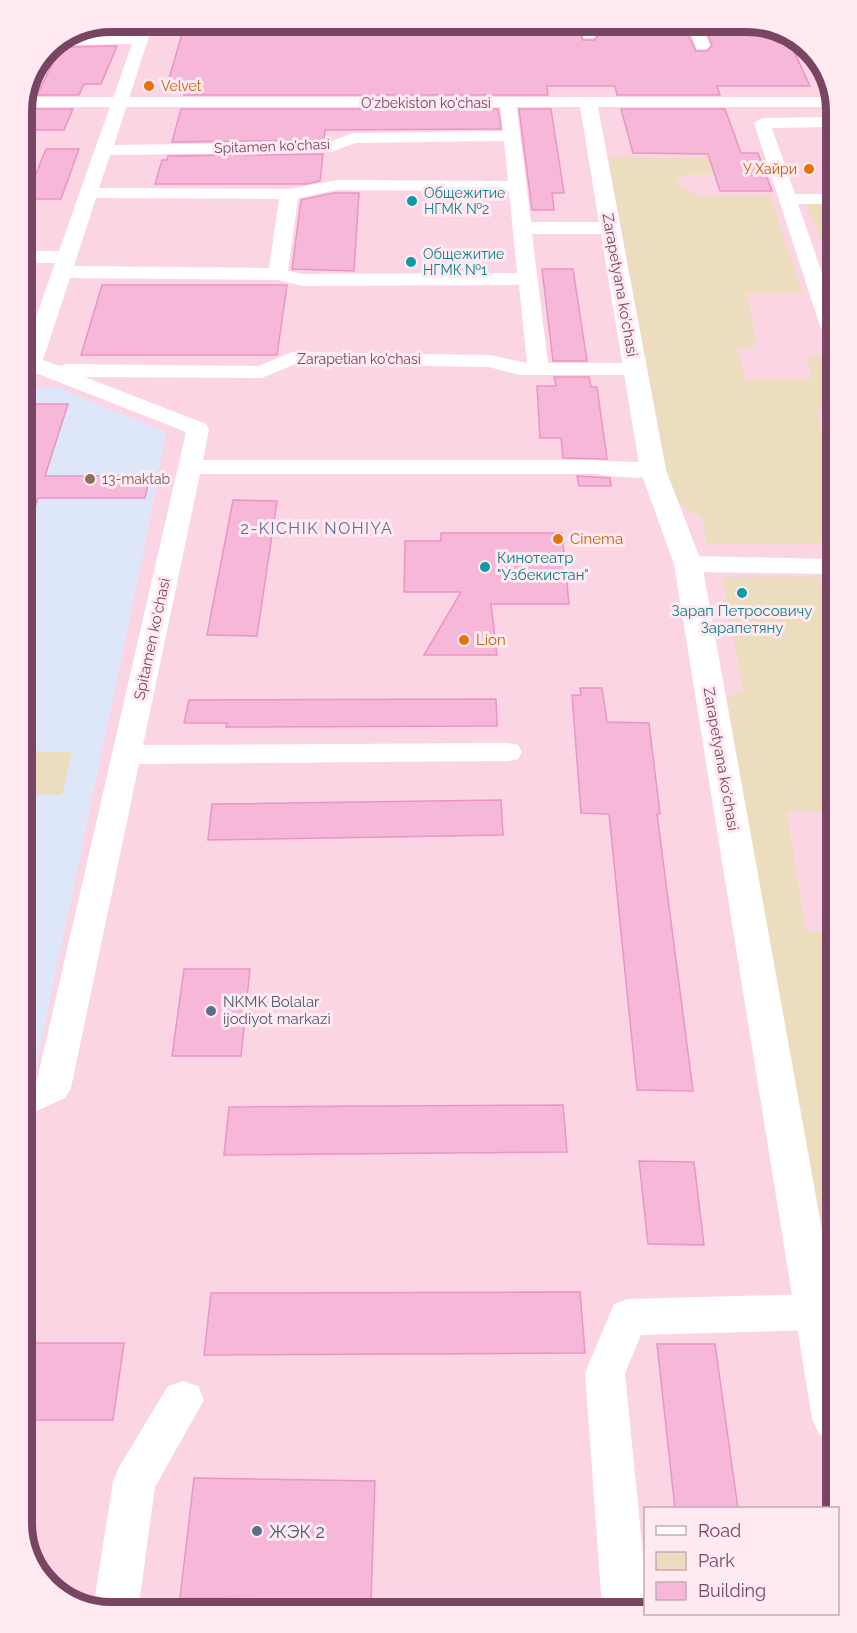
<svg xmlns="http://www.w3.org/2000/svg" width="857" height="1633" font-family="Raleway,sans-serif">
	<rect width="100%" height="100%" fill="#fee2eb"/>
	<path fill="#fcd5e4" d="M111 21H752L796 36 829 76 836 1508H646L645 1606 105 1612 61 1597 28 1557 21 105 48 47Z"/>
	<path fill="#dee7fa" d="M22 387 59 388 166 432 149 526 35 1073H26Z"/>
	<g fill="#edddbf">
		<path d="M608 157 766 158 772 173 683 175 676 183 696 195H770L803 293H747L757 346 737 348 746 379H812L806 357 830 356 831 408 817 411 831 463V543L706 544 702 518 672 500Z"/>
		<path d="M805 203 830 204V260Z"/>
		<path d="M722 577H831L833 812H787L806 931 833 932 835 1302 714 703 743 690Z"/>
		<path d="M24 751 72 752 62 795 24 794Z"/>
	</g>
	<g fill="#f6b7d9" stroke="#ea95c5" stroke-width="1.5">
		<path d="M96 27H125L123 33H82Z"/>
		<path d="M183 30H474L478 34H488L491 30H579L583 40H594L598 36 597 30H686L696 51H707L712 45 706 30H778L785 32 810 86H717L720 95H617L615 86H547L548 95H184L186 89H166Z"/>
		<path d="M61 46 65 47 117 46 101 84H84L79 95H37Z"/>
		<path d="M30 109H73L64 130H21Z"/>
		<path d="M181 109H498L501 129 325 130 324 140 172 142Z"/>
		<path d="M519 109H551L564 193H552L554 210H532Z"/>
		<path d="M621 109H725L741 153H758L772 191H720L708 154 633 153Z"/>
		<path d="M46 149H79L61 199H26Z"/>
		<path d="M323 154 320 181 306 184H155L162 160H167L168 156Z"/>
		<path d="M333 193H359L354 271 292 269 301 200Z"/>
		<path d="M542 269H573L587 361H553Z"/>
		<path d="M102 285H287L277 355H81Z"/>
		<path d="M554 377H589L591 387H597L607 459 563 458 561 438H540L537 386H556Z"/>
		<path d="M23 404H68L45 476H150L145 498H38L28 530 23 529Z"/>
		<path d="M577 476 610 478 611 486H579Z"/>
		<path d="M233 500 277 501 257 636 207 635Z"/>
		<path d="M441 533H562L569 604H491L497 655H424L461 592H404L405 541H441Z"/>
		<path d="M580 688H602L607 722 649 723 660 814H657L693 1091 637 1090 609 814 581 813 572 695H581Z"/>
		<path d="M496 699 497 726 226 727 227 723H184L189 700Z"/>
		<path d="M501 800 503 835 208 840 212 804Z"/>
		<path d="M184 969H250L241 1056H172Z"/>
		<path d="M563 1105 567 1152 224 1155 229 1107Z"/>
		<path d="M639 1161 694 1162 704 1245 648 1244Z"/>
		<path d="M580 1292 585 1353 204 1355 211 1293Z"/>
		<path d="M27 1343H124L113 1420H27Z"/>
		<path d="M657 1344H715L738 1509H675Z"/>
		<path d="M194 1478 375 1481 371 1600 180 1598Z"/>
	</g>
	<g fill="none" stroke-linecap="round" stroke-linejoin="round">
		<g fill="#fff" fill-rule="evenodd">
			<path d="M140 21H154L114 145 329 142 353 133 503 131 500 103 502 100H514L516 103 531 222H610L617 224 619 228 617 232 610 234H532L548 363H635L643 364 646 369 643 374 635 375H520L489 367 295 364 262 378 85 377 206 424 209 429 203 460H595C617 463 640 460 661 465L665 470 661 475C640 480 616 477 595 474H200L143 745 508 743 518 745 522 752 518 759 508 761 139 764 71 1088 65 1098 26 1116V1086L37 1080 186 432 23 368 22 357 55 263H22V251H59L132 44 65 45 59 42 76 35H135ZM504 141 508 181 337 180 289 189 99 188 110 155 331 152 355 143ZM337 190 509 191 517 273 303 274 288 271 298 198ZM96 198 279 199 269 268 74 266ZM70 278 278 280 303 286 519 285 527 363 490 355 292 352 259 366 67 364 59 366 43 360Z"/>
			<path d="M477 21H491L488 32H478L476 29Z"/>
			<path d="M578 21H592L596 35 594 38H584Z"/>
			<path d="M686 21H700L710 46 707 49H697Z"/>
			<path d="M829 117V127L772 128 795 194H830V204H798L830 296V332L823 330 820 326 754 123 762 118Z"/>
			<path d="M688 556 831 559V574L688 572 679 569 675 564 679 559Z"/>
			<path d="M815 1294 829 1299 835 1312 829 1325 815 1330 641 1335 625 1373 646 1585V1606L602 1607 585 1373 614 1304 628 1299Z"/>
			<path d="M183 1381 198 1386 204 1400 155 1487 138 1611 105 1612 93 1608 113 1482 119 1467 168 1386Z"/>
		</g>
		<path fill="#fff" fill-rule="evenodd" d="M25 97H829V107H598L666 470 702 564 835 1302 836 1440 819 1434 812 1419 674 564 640 470 580 107H21Z"/>
	</g>
	<g fill="#e8710a" stroke="#ffeaf1" stroke-width="2">
		<circle cx="149" cy="86" r="6"/>
		<circle cx="809" cy="169" r="6"/>
		<circle cx="558" cy="539" r="6"/>
		<circle cx="464" cy="640" r="6"/>
	</g>
	<g fill="#0f9aa8" stroke="#ffeaf1" stroke-width="2">
		<circle cx="412" cy="201" r="6"/>
		<circle cx="411" cy="262" r="6"/>
		<circle cx="485" cy="567" r="6"/>
		<circle cx="742" cy="593" r="6"/>
	</g>
	<circle fill="#8d6e63" stroke="#ffeaf1" stroke-width="2" cx="90" cy="479" r="6"/>
	<g fill="#5c6f8a" stroke="#ffeaf1" stroke-width="2">
		<circle cx="211" cy="1011" r="6"/>
		<circle cx="257" cy="1531" r="6"/>
	</g>
	<g text-anchor="middle" dominant-baseline="central" stroke-width="6" stroke-linejoin="round" paint-order="stroke">
		<g font-size="14" fill="#c56008" stroke="#ffeaf1" text-anchor="start">
			<text x="161" y="86">Velvet</text>
			<text x="797" y="169" text-anchor="end">У Хайри</text>
		</g>
		<g font-size="14" fill="#784663" stroke="#ffeaf1">
			<text x="426" y="103">O‘zbekiston ko‘chasi</text>
			<text transform="translate(272 146) rotate(-2)">Spitamen ko'chasi</text>
			<text x="359" y="359">Zarapetian ko'chasi</text>
		</g>
		<g font-size="14" fill="#0d838f" stroke="#ffeaf1" text-anchor="start">
			<text x="424" y="193">Общежитие<tspan x="424" dy="16">НГМК №2</tspan></text>
			<text x="423" y="254">Общежитие<tspan x="423" dy="16">НГМК №1</tspan></text>
		</g>
		<g font-size="14" fill="#785e54" stroke="#ffeaf1" text-anchor="start">
			<text x="102" y="479">13-maktab</text>
		</g>
		<g font-size="15" fill="#784663" stroke="#ffeaf1">
			<text transform="translate(620 285) rotate(80)">Zarapetyana ko'chasi</text>
			<text transform="translate(152 639) rotate(-78)">Spitamen ko'chasi</text>
			<text transform="translate(721 759) rotate(80)">Zarapetyana ko'chasi</text>
		</g>
		<g font-size="15" fill="#c56008" stroke="#ffeaf1" text-anchor="start">
			<text x="570" y="539">Cinema</text>
			<text x="476" y="640">Lion</text>
		</g>
		<g font-size="15" fill="#0d838f" stroke="#ffeaf1" text-anchor="start">
			<text x="497" y="558">Кинотеатр<tspan x="497" dy="17">"Узбекистан"</tspan></text>
			<text x="742" y="611" text-anchor="middle">Зарап Петросовичу<tspan x="742" dy="17">Зарапетяну</tspan></text>
		</g>
		<g font-size="15" fill="#4e5e75" stroke="#ffeaf1" text-anchor="start">
			<text x="223" y="1002">NKMK Bolalar<tspan x="223" dy="17">ijodiyot markazi</tspan></text>
		</g>
		<g font-size="16" letter-spacing="1.5" fill="#5c6c95" stroke="#ffeaf1">
			<text x="317" y="528">2-KICHIK NOHIYA</text>
		</g>
		<g font-size="18" fill="#4e5e75" stroke="#ffeaf1" text-anchor="start">
			<text x="269" y="1531">ЖЭК 2</text>
		</g>
	</g>
	<path d="M0 0H857V1633H0ZM111 32H747A79 79 0 0 1 826 111V1523A79 79 0 0 1 747 1602H111A79 79 0 0 1 32 1523V111A79 79 0 0 1 111 32Z" fill="#ffeaf1" fill-rule="evenodd"/>
	<path fill="none" stroke="#784663" stroke-width="8" d="M111 32H747A79 79 0 0 1 826 111V1523A79 79 0 0 1 747 1602H111A79 79 0 0 1 32 1523V111A79 79 0 0 1 111 32Z"/>
	<rect x="644" y="1507" width="195" height="108" fill="#ffeaf1" stroke="#c9a8b8" stroke-width="1.5"/>
	<rect x="656" y="1526" width="30" height="9" fill="#ffffff" stroke="#c9a8b8" stroke-width="1.5"/>
	<text x="698" y="1537" font-size="18" fill="#784663">Road</text>
	<rect x="656" y="1552" width="30" height="18" fill="#edddbf" stroke="#c9a8b8" stroke-width="1.5"/>
	<text x="698" y="1567" font-size="18" fill="#784663">Park</text>
	<rect x="656" y="1582" width="30" height="18" fill="#f6b7d9" stroke="#c9a8b8" stroke-width="1.5"/>
	<text x="698" y="1597" font-size="18" fill="#784663">Building</text>
</svg>
